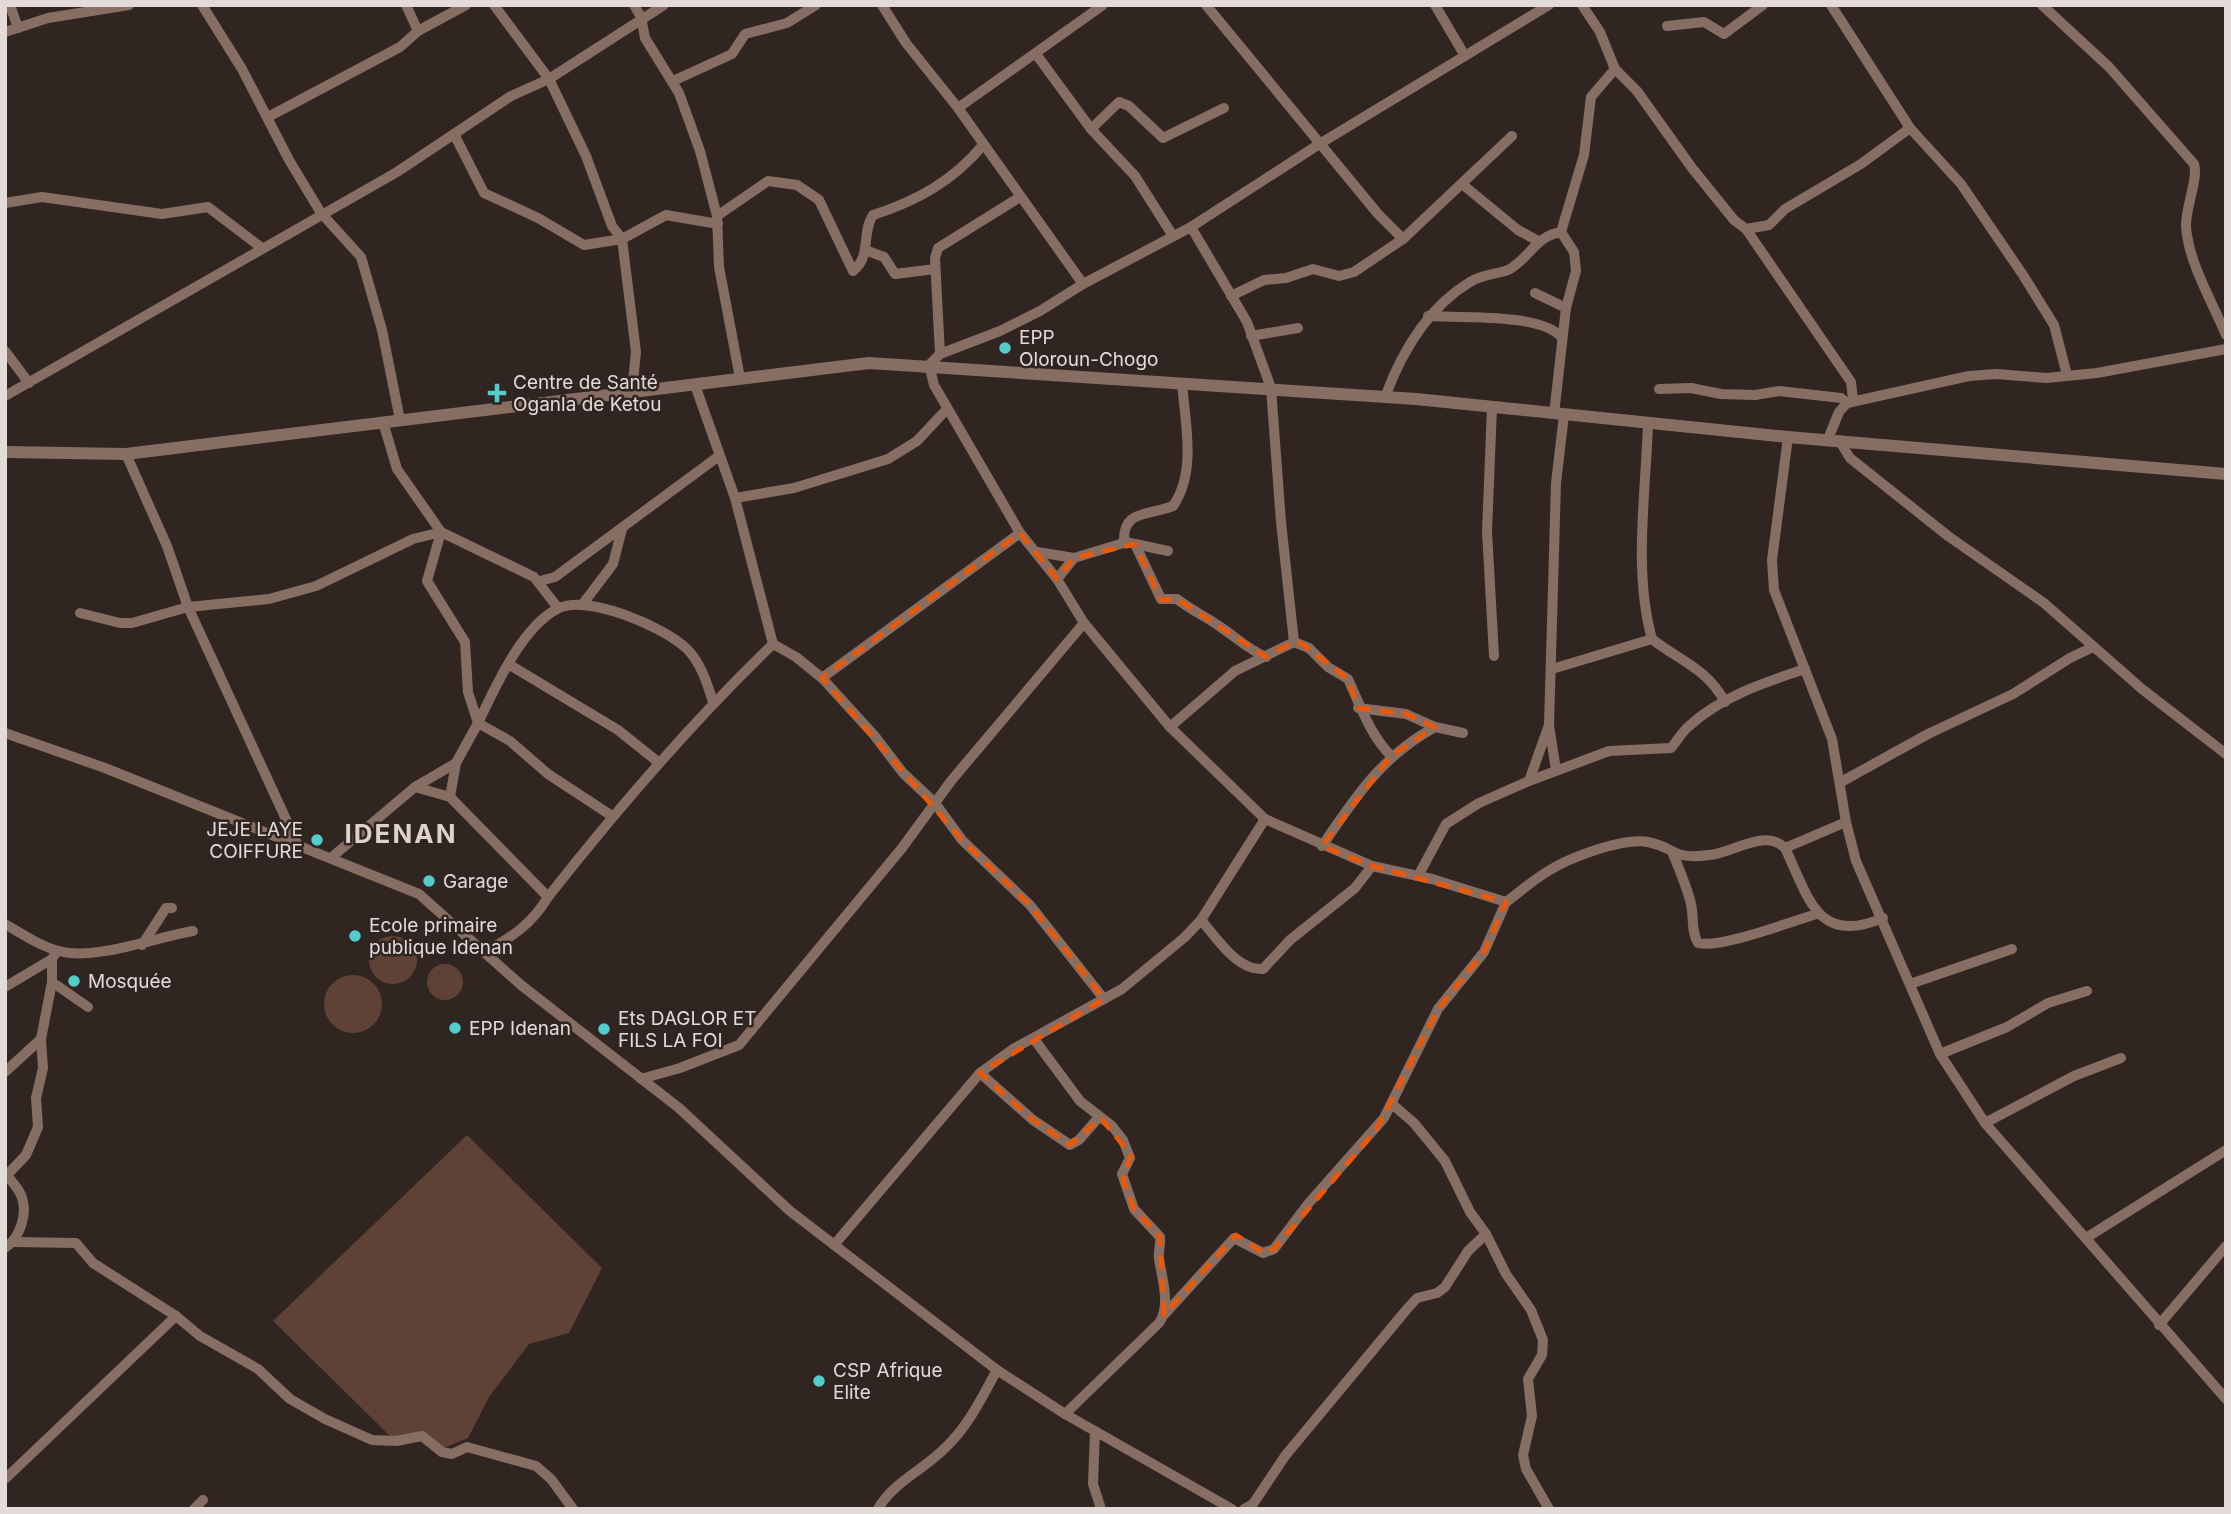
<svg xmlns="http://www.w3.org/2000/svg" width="2231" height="1514" font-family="Inter,sans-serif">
	<rect width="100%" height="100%" fill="#302521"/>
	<g fill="#5f4235">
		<circle cx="393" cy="960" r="24"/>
		<circle cx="445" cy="982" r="18"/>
		<circle cx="353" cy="1004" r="29"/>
		<path d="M467 1135 602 1268 569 1333 529 1344 489 1397 468 1438 441 1449 424 1434 393 1439 273 1321Z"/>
	</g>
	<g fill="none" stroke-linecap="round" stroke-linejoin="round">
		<g stroke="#866e63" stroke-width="10">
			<path d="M10 5 18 28"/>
			<path d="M202 5 242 69 289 160 321 213 361 257 382 330 400 420"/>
			<path d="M406 5 418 31"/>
			<path d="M494 5 549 79 586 156 612 226 622 239 636 352 632 391"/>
			<path d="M634 5 641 17 645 38 679 93 700 151 717 216 719 267 740 378"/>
			<path d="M882 5 906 43 958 108 1083 284"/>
			<path d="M1206 5 1378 214 1403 239"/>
			<path d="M1435 5 1465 56"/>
			<path d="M1549 5 1321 143 1191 227 1083 284 1040 311 1000 331 940 354 929 365 934 385 1020 533 1057 579 1084 623 1170 727 1265 819 1372 866 1432 879 1506 902C1520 892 1534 879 1550 870 1571 857 1624 837 1648 842 1677 848 1671 860 1709 855 1733 853 1765 828 1785 848 1809 898 1817 946 1883 918"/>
			<path d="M1831 5 1910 128"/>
			<path d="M2042 5 2109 67 2194 164C2199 177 2185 209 2186 227 2189 264 2212 301 2226 335"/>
			<path d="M1667 26 1704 22 1724 34 1763 5"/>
			<path d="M5 32 48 18 129 5"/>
			<path d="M1036 54 1091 129 1135 176 1173 236"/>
			<path d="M1615 69 1637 91 1692 168 1734 220 1746 229 1769 225 1785 209 1861 164 1910 128 1961 184 2023 275 2054 325 2067 375"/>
			<path d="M673 81 732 54 745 34 787 23 816 5"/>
			<path d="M958 108 1103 5"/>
			<path d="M268 117 400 47 418 31 466 5"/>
			<path d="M1091 129 1119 102 1129 106 1163 138 1224 108"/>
			<path d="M454 134 484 193 538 218 584 245 622 239 666 215 718 224"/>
			<path d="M1462 184 1518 230 1538 241"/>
			<path d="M5 203 42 197 162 214 208 207 262 248"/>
			<path d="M717 216 768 181 797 185 819 200 853 271C872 256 861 233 873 215 917 201 953 181 983 145"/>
			<path d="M1191 227 1247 322 1271 388 1281 522 1294 642"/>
			<path d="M1746 229 1851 382 1853 400"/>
			<path d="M1561 232 1584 155 1591 97 1615 69 1600 32 1582 5"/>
			<path d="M865 250 884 257 895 274 935 269"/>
			<path d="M1535 293 1566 308"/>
			<path d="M1231 296 1264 280 1286 278 1313 269 1339 276 1354 272 1403 239 1512 136"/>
			<path d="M1428 316C1460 318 1543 313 1562 338"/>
			<path d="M1251 336 1298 328"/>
			<path d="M5 351 29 383"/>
			<path d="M940 354 935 258 938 248 1020 197"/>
			<path d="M695 385 735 498 773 644 796 657 822 678 874 735 903 773 935 803 962 840 1030 905 1104 999"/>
			<path d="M1659 389 1691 388 1721 394 1755 395 1779 391 1841 398 1847 403"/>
			<path d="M5 396 397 172 511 96 549 79 664 5"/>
			<path d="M1385 397C1402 351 1427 308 1470 282 1484 273 1502 274 1510 269 1530 257 1536 236 1561 232"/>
			<path d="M1492 408 1487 531 1494 656"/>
			<path d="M1554 414 1566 308 1576 271 1574 252 1561 232"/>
			<path d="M383 422 397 469 441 532 427 581 465 642 468 692 478 723 456 763 450 797"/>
			<path d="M1648 423C1646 492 1633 571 1652 639 1678 660 1707 668 1725 702"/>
			<path d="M1788 437 1772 560 1774 590 1832 739 1846 822 1856 861 1940 1054 1985 1123 2226 1399"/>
			<path d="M1828 439 1839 412 1847 403 1969 376 1996 374 2046 378 2097 373 2226 349"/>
			<path d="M1839 440 1850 458 1948 536 2044 603 2142 689 2226 754"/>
			<path d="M126 454 167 546 188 607 297 843"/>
			<path d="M735 498 794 488 888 459 917 441 947 409"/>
			<path d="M1124 543C1122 509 1148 516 1173 506 1197 472 1185 422 1182 383"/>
			<path d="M1135 544 1168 551"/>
			<path d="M1037 552 1074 558"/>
			<path d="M1057 579 1074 558 1127 542 1135 544 1161 599H1177C1191 610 1205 616 1219 626 1236 637 1247 649 1266 657"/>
			<path d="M540 581 555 577 719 456"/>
			<path d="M582 605 613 564 622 529"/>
			<path d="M80 613 120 623H132L188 607 269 599 316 586 413 539 441 532 534 577 558 608"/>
			<path d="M510 665 618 730 658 762"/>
			<path d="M1552 669 1652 639"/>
			<path d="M822 678 1020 533"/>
			<path d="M1358 708 1406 714 1435 727"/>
			<path d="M1549 725 1556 770"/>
			<path d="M1170 727 1235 671 1294 642 1309 648 1328 667 1348 679C1361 707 1369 733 1391 756"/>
			<path d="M5 733 105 768 419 894 521 985 679 1108 790 1211 997 1370 1065 1414 1232 1509"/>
			<path d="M1529 781 1609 751 1671 748C1677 741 1682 732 1688 727 1720 697 1765 682 1805 669"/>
			<path d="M1841 782 1928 734 2013 694 2070 658 2093 647"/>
			<path d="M415 787 450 797 548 897"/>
			<path d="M612 816 548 774 510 741 478 723C495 688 521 628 557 609 587 593 664 627 687 649 701 663 707 683 713 702"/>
			<path d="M1322 846C1356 796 1382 756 1435 727L1463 733"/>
			<path d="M1785 848 1846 822"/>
			<path d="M1673 854C1680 871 1687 887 1691 904 1694 917 1691 932 1698 943 1720 949 1792 921 1817 914"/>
			<path d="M332 857 415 787 456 763"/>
			<path d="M1418 876 1446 824 1479 803 1529 781 1549 725 1556 483 1564 415"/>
			<path d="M1201 920C1217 938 1237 971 1263 969L1290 940 1355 888 1372 866"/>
			<path d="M5 924C22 934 40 946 59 951 94 961 157 937 193 931"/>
			<path d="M142 945 166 908H172"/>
			<path d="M57 951 52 959V982L88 1007"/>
			<path d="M485 952C512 937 532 924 548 897 618 808 691 723 773 644"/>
			<path d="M1910 984 2012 949"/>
			<path d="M5 987 52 959"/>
			<path d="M1034 1039 1080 1101 1112 1126 1123 1140 1130 1158 1122 1174 1134 1209 1160 1237C1161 1244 1158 1252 1159 1259 1162 1278 1171 1306 1159 1323L1065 1414"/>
			<path d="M1940 1054 2007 1027 2048 1003 2087 991"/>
			<path d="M5 1072 41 1039"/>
			<path d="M980 1073 1033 1120 1070 1145 1079 1140 1099 1117"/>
			<path d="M641 1079 680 1068 739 1045 902 848 951 781 1084 623"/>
			<path d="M1392 1104 1414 1123 1445 1161 1470 1212 1486 1234 1506 1274 1531 1310 1543 1340 1542 1355 1528 1379 1532 1416 1523 1455 1526 1469 1549 1509"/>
			<path d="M1985 1123 2074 1076 2121 1058"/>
			<path d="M2086 1238 2226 1150"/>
			<path d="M14 1242 76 1243 93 1263 176 1316 200 1336 258 1369 290 1399 325 1419 372 1440 396 1441 422 1436 442 1452 452 1454 467 1447 536 1466 551 1479 573 1509"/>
			<path d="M834 1245 980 1073 1013 1049 1122 989 1185 937 1201 920 1265 819"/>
			<path d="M5 1248C21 1237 29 1211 20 1193 17 1187 11 1181 7 1175L26 1155 38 1127 36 1098 43 1068 41 1039 52 982"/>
			<path d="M1164 1315 1234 1238 1263 1253 1274 1249 1308 1204 1384 1118 1438 1009 1484 952 1506 902"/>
			<path d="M2159 1325 2226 1246"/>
			<path d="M1095 1431 1093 1484 1101 1509"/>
			<path d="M5 1479 176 1316"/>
			<path d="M194 1509 203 1500"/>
			<path d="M878 1509C894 1481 924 1470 946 1447 969 1425 982 1397 997 1370"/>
			<path d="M1244 1509 1253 1504 1285 1456 1407 1309 1417 1298 1437 1293 1445 1287 1468 1251 1486 1234"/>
		</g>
		<path stroke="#866e63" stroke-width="12" d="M5 452 126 454 869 363 1416 399 1788 437 2226 474"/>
	</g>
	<path fill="none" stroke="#e8590c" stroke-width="5" stroke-dasharray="14 9" stroke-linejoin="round" d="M1020 533 1057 579 1074 558 1135 544 1161 600 1177 599 1266 657 1294 642 1302 644 1348 679 1358 708 1406 714 1435 727 1391 756 1322 846 1372 866 1506 902 1484 952 1438 1009 1376 1130 1274 1249 1263 1253 1236 1235 1164 1315 1160 1237 1134 1209 1123 1180 1131 1155 1101 1118 1070 1145 1033 1120 980 1073 1104 999 1030 905 962 840 822 678Z"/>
	<g fill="#52cdcc" stroke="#302521" stroke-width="2.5">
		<circle cx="1005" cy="348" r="7"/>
		<path d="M493.5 382.5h7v7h7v7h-7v7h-7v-7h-7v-7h7z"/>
		<circle cx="317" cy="840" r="7"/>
		<circle cx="429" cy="881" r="7"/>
		<circle cx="355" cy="936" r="7"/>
		<circle cx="74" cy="981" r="7"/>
		<circle cx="455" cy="1028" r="7"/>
		<circle cx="604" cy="1029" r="7"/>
		<circle cx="819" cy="1381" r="7"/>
	</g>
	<g text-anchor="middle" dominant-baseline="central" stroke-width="5" stroke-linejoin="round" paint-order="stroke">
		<g font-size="19" fill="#e3dbd8" stroke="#302521" text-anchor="start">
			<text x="1019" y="337">EPP<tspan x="1019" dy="22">Oloroun-Chogo</tspan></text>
			<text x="513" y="382">Centre de Santé<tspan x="513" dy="22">Oganla de Ketou</tspan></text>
			<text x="303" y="829" text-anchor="end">JEJE LAYE<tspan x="303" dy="22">COIFFURE</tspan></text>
			<text x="443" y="881">Garage</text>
			<text x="369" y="925">Ecole primaire<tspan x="369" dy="22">publique Idenan</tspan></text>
			<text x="88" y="981">Mosquée</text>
			<text x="618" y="1018">Ets DAGLOR ET<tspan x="618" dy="22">FILS LA FOI</tspan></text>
			<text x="469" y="1028">EPP Idenan</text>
			<text x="833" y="1370">CSP Afrique<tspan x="833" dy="22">Elite</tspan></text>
		</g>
		<g font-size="26" font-weight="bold" letter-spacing="2" fill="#dfd1cb" stroke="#302521">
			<text x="401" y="833">IDENAN</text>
		</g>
	</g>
	<rect width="2231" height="1514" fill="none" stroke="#e3dbd8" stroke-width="14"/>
</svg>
